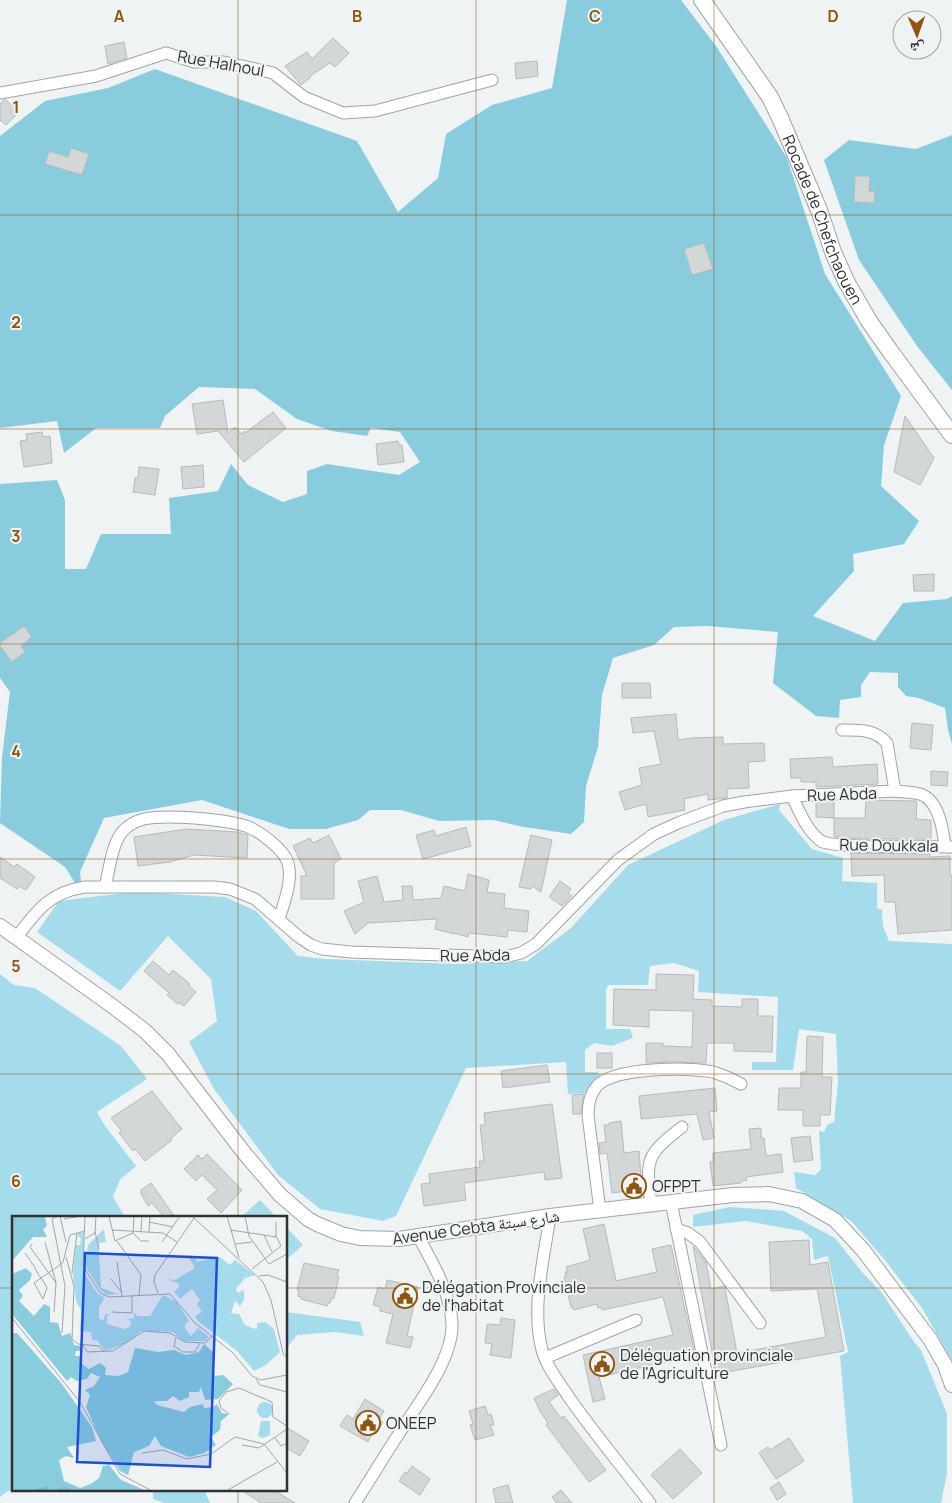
<svg xmlns="http://www.w3.org/2000/svg" width="952" height="1503" font-family="Manrope,'Noto Naskh Arabic',sans-serif">
	<rect width="100%" height="100%" fill="#eff3f4"/>
	<g fill="#a5dceb">
		<path d="M780 804 779 810 812 849 843 858 842 881 877 883V908L882 910 883 926 889 941 952 944V1361L922 1308 884 1259 851 1221 796 1188 794 1172 815 1175 821 1169 819 1131 824 1132 828 1124 834 1122 838 1083 836 1034 799 1029 793 1070H752V1062H776L778 997 698 992 699 971 674 963 650 966 648 985H608L606 991V1029H630L633 1038 612 1046 594 1043 585 1050V1072H597L600 1075 587 1093 568 1094 566 1062 466 1068 396 1216 383 1221 320 1209 278 1175 214 1089 189 1042 217 1021 211 979 168 936 120 991 37 932 59 901 133 892 225 897 256 911 298 956 325 959 457 964 527 961 571 928 628 865 724 820Z"/>
		<path d="M0 974 14 985 35 988 121 1046 147 1079 97 1112 105 1126 136 1166 120 1180 113 1197 125 1217H14V1489H23L8 1491 0 1497Z"/>
		<path d="M260 1200 276 1217H241Z"/>
		<path d="M730 1207 784 1211 835 1238 862 1272 882 1293 914 1342 921 1350 947 1414V1473L941 1503H853L840 1356 848 1352 828 1256 814 1260 812 1239 802 1231 745 1221 693 1227V1215Z"/>
		<path d="M286 1227 303 1245 286 1260Z"/>
		<path d="M286 1312 360 1322 364 1336 335 1332 297 1335 286 1349Z"/>
		<path d="M153 1489H204L210 1503H164L153 1499Z"/>
	</g>
	<g fill="#88ccde">
		<path d="M567 0H681L716 46 787 158 825 274 901 396 884 445 881 486 919 521 904 544 853 554 854 571 813 616 875 641 903 603 947 599 952 596V744L948 730 945 708 919 698 906 696 898 687V673L870 672 861 685V697L840 700 839 718 816 716 773 683 778 632 707 626 674 627 654 645 613 658 602 695 598 747 586 786 584 822 571 834 524 827 493 820 439 821 401 810H370L358 820 326 829H289L202 800 104 818 80 872 81 882 75 883 65 867 0 823 2 757 10 692 0 678V484L57 480 65 500V569H86L101 534H171L169 498 218 491 231 464 248 485 283 502 307 494V471L327 464 399 475 420 462 400 432 371 428 367 436 332 431 297 419 255 389 199 387 165 416 160 428H96L64 453 57 421 0 428V136L45 101 108 88 155 69 357 141 398 212 438 178 446 134 492 105 552 88Z"/>
		<path d="M952 135V390L917 346 859 260 824 160 849 140 916 149Z"/>
	</g>
	<g fill="#d3d7d8" stroke="#b6babb">
		<path d="M333 38 349 53 335 67 330 63 310 76 311 77 301 85 285 66 307 52 312 59Z"/>
		<path d="M124 42 127 58 108 64 105 46Z"/>
		<path d="M537 61 538 76 516 79 515 63Z"/>
		<path d="M4 100H6L19 112 6 125 0 120V104Z"/>
		<path d="M71 148 89 154 82 175 45 164 49 151 68 157Z"/>
		<path d="M855 176H870L869 191H875L874 203 854 202Z"/>
		<path d="M704 243 713 269 692 275 684 249Z"/>
		<path d="M223 400 228 433 235 427 241 434 244 431 245 433 273 412 286 428 244 462 218 431 197 434 192 404Z"/>
		<path d="M905 416 934 458 920 485 894 472Z"/>
		<path d="M42 432 43 437 50 436 52 463 24 467 20 441 27 440 26 434Z"/>
		<path d="M398 441 399 445H402L404 462 378 465 376 444Z"/>
		<path d="M203 465 204 487 183 489 181 467Z"/>
		<path d="M139 467 159 469 155 495 133 492 135 478H138Z"/>
		<path d="M934 574V591H914L913 575Z"/>
		<path d="M24 626 32 637 21 646 25 652 12 662 0 646V643Z"/>
		<path d="M622 683H650L651 698H622Z"/>
		<path d="M676 714 678 740 692 738 723 737V744L764 743 765 761 748 762 749 788 727 789V798L708 800V794L684 799 685 810 648 817 646 804 625 810 619 792 642 785 639 768 661 764 654 731 633 733 631 718Z"/>
		<path d="M912 723 933 725 931 750 910 748Z"/>
		<path d="M832 757 833 767 877 764 878 784 816 787V782H801V778H791L790 759Z"/>
		<path d="M931 771 948 772 947 786 931 785Z"/>
		<path d="M866 800 917 801 916 819 931 820V839H862L834 837V818H865Z"/>
		<path d="M834 801V818L816 817V802Z"/>
		<path d="M466 827 471 846 423 859 416 835 434 830 436 836Z"/>
		<path d="M186 829 237 832 248 835 247 858 194 855 170 862 138 866 134 837Z"/>
		<path d="M329 835 341 859 334 863V899H301V876H307L293 846 310 838 313 843Z"/>
		<path d="M531 835 552 840 541 892 532 886 531 889 519 887Z"/>
		<path d="M851 853 930 854V857L950 856V875H952V930L898 934 895 902H885L884 875 852 876Z"/>
		<path d="M0 857 14 867 17 864 35 877 26 890 19 886 17 889 0 878Z"/>
		<path d="M468 874 489 880 487 892 505 894 504 908 529 911 527 932 508 930 507 937 469 933 468 937 454 933V934L435 929 437 919 368 923 355 934 344 911 364 902 358 881 377 876 384 902 403 900 402 886H412L413 900 441 898 444 886 465 891Z"/>
		<path d="M560 881 571 889 568 893 572 896 562 906 549 897Z"/>
		<path d="M153 961 169 975 173 970 190 984 189 986 196 992 184 1006 180 1003 178 1004 167 995 169 993 144 971Z"/>
		<path d="M656 974 694 975 693 999 712 1000V1006L742 1007V999H758V1016H773L772 1052 734 1051V1043H707L706 1063 670 1062 646 1063V1043H663V1046L692 1047 693 1011 649 1010V1027L613 1025 614 989 656 990Z"/>
		<path d="M807 1036 823 1037 822 1077H832L830 1115H820V1126H803V1110H778L779 1088H801V1072H806Z"/>
		<rect x="597" y="1053" width="15" height="15"/>
		<path d="M547 1065 550 1082 503 1088 501 1071Z"/>
		<path d="M715 1088 717 1111 709 1112 714 1138 703 1140 697 1114 641 1119 639 1096Z"/>
		<path d="M152 1091 182 1129 171 1138 172 1140 145 1161 135 1149 133 1151 119 1133 121 1130 111 1118Z"/>
		<path d="M584 1094 581 1114H573L572 1095Z"/>
		<path d="M552 1104 562 1178 545 1180 544 1172 464 1183 466 1200 424 1206 421 1184 430 1183 429 1174 480 1167 479 1161H484L480 1125H485L484 1113Z"/>
		<path d="M621 1121 624 1153 639 1151 642 1189 612 1193 607 1153 600 1154 599 1143 606 1142 604 1125H609V1123Z"/>
		<path d="M761 1128V1138H764L766 1156 781 1154 783 1172 746 1177 747 1180 741 1181V1183L713 1186 710 1162H713V1153L751 1149 749 1129Z"/>
		<path d="M810 1136 813 1160 794 1162 791 1138Z"/>
		<path d="M207 1154 242 1190 221 1213 207 1199 217 1190 202 1175 196 1181 184 1169 198 1155 202 1159Z"/>
		<path d="M151 1183 175 1217H164L152 1203 148 1206 141 1194V1190Z"/>
		<path d="M604 1224 616 1281 657 1272 652 1249 671 1245 694 1351 674 1356 675 1360 599 1377 605 1399 593 1402 583 1355 673 1335 663 1297 602 1310 601 1307 598 1308 597 1304 574 1310 571 1307 564 1277H566L565 1272H568L566 1267 590 1260 583 1229Z"/>
		<path d="M809 1240 810 1265 828 1262 844 1351 716 1374 693 1246 706 1262 711 1289 724 1286 725 1288 737 1353 826 1337 817 1289 771 1291 769 1242Z"/>
		<path d="M304 1263 339 1270 337 1276 339 1277 334 1298H332L330 1303H328L327 1306 301 1299V1297L298 1296 299 1291 297 1290Z"/>
		<path d="M387 1280 418 1287 407 1336 413 1337 410 1348 386 1343 393 1314 380 1311V1307L373 1305 378 1287 385 1289Z"/>
		<path d="M501 1318 515 1320 511 1358 490 1355 492 1344 485 1343 487 1324 500 1325Z"/>
		<path d="M554 1389 558 1395 549 1402 561 1418 564 1416 606 1470 589 1482 546 1425 548 1423 541 1413 534 1398Z"/>
		<path d="M365 1399 384 1411 379 1420 383 1422 376 1434 373 1432 368 1442 340 1426 347 1415 353 1419Z"/>
		<path d="M485 1406 488 1415 491 1414 494 1425H490L494 1435 475 1440 470 1425 473 1424 469 1411Z"/>
		<path d="M286 1427 309 1441 300 1456 286 1448Z"/>
		<path d="M789 1438 804 1461 776 1479 759 1453 768 1447 770 1450Z"/>
		<path d="M680 1449 702 1473 673 1499 651 1475Z"/>
		<path d="M412 1466 430 1479 420 1495 399 1481 405 1472 407 1473Z"/>
		<path d="M779 1482 786 1494 777 1500 770 1488Z"/>
		<path d="M508 1485 513 1503H496L493 1489Z"/>
		<path d="M240 1489H272L295 1503H261Z"/>
		<path d="M561 1490 572 1503H557L552 1497Z"/>
	</g>
	<g fill="none" stroke-linecap="round" stroke-linejoin="round">
		<defs>
			<g id="minor">
				<path d="M0 93 96 76 166 53 194 62H224L273 73 304 97 343 113 375 111 492 80"/>
				<path d="M842 730C860 730 875 729 887 743L895 791"/>
				<path d="M792 796C799 811 807 831 821 841 832 849 932 846 952 847"/>
				<path d="M105 887C109 872 112 841 124 830 129 825 136 821 144 819 167 814 222 819 246 826 259 831 284 849 288 863 293 880 284 903 279 919"/>
				<path d="M16 938C36 911 50 892 85 887H214L230 889 255 899 299 937 311 945 322 949 351 952 505 957 521 953 536 944 618 860 654 834 678 823 723 806 744 802 792 796 895 791C903 792 912 792 920 794 939 800 943 830 945 846"/>
				<path d="M671 1202 721 1445"/>
				<path d="M651 1205C646 1159 645 1156 682 1127"/>
				<path d="M600 1211 588 1115C588 1104 590 1094 597 1086 615 1067 688 1067 713 1072 723 1075 732 1079 741 1084"/>
				<path d="M550 1216C544 1259 531 1307 542 1350 546 1366 559 1382 568 1396 594 1433 623 1468 650 1503"/>
				<path d="M676 1229 688 1233 700 1242 760 1323"/>
				<path d="M545 1358 636 1320"/>
				<path d="M355 1503C370 1480 383 1458 398 1435 417 1405 453 1360 452 1324 451 1293 432 1262 418 1236"/>
			</g>
			<path id="tertiary" d="M0 926 111 1005 145 1031 168 1054 245 1154 280 1195 308 1219 317 1224 341 1234 360 1238 399 1239 550 1216 733 1195 769 1194 802 1201 835 1220 863 1250 930 1339 945 1365 952 1385"/>
			<g id="secondary">
				<path id="s1" d="M702 0 770 97 781 120 819 210 833 252 847 283 869 321 890 351 952 435"/>
			</g>
		</defs>
		<use href="#minor" stroke="#a0a4a5" stroke-width="13"/>
		<use href="#tertiary" stroke="#a0a4a5" stroke-width="16"/>
		<use href="#secondary" stroke="#a0a4a5" stroke-width="18"/>
		<use href="#minor" stroke="#fff" stroke-width="11"/>
		<use href="#tertiary" stroke="#fff" stroke-width="14"/>
		<use href="#secondary" stroke="#fff" stroke-width="16"/>
	</g>
	<path fill="none" stroke="#8e560d" stroke-width="1" stroke-opacity="0.55" d="M238 0V1217M476 0V1503M714 0V1503M0 215H952M0 429H952M0 644H952M0 859H952M0 1074H952M0 1288H14M286 1288H952M238 1489V1503"/>
	<defs>
		<symbol id="civic-ring" viewBox="-11 -11 22 22"><circle r="9.5" fill="#eff3f4" stroke="#8e560d" stroke-width="1.5"/><path d="M-.6-6.5H3V-4.5H.6V-3L4-1V1h2V6H-6V1h2V-1L-.6-3ZM-1.2 2.5V6h2.4V2.5Z" fill="#8e560d"/></symbol>
	</defs>
	<g fill-rule="evenodd">
		<use href="#civic-ring" x="620" y="1172" width="28" height="28"/>
		<use href="#civic-ring" x="391" y="1282" width="28" height="28"/>
		<use href="#civic-ring" x="588" y="1350" width="28" height="28"/>
		<use href="#civic-ring" x="354" y="1409" width="28" height="28"/>
	</g>
	<g text-anchor="middle" dominant-baseline="central" stroke-width="4" stroke-linejoin="round" paint-order="stroke">
		<g font-size="16" fill="#303131" stroke="#eff3f4">
			<text transform="translate(221 63) rotate(10)">Rue Halhoul</text>
			<text stroke="none"><textPath href="#s1" startOffset="252">Rocade de Chefchaouen</textPath></text>
			<text transform="translate(842 794) rotate(-2)">Rue Abda</text>
			<text transform="translate(889 845) rotate(1)">Rue Doukkala</text>
			<text transform="translate(475 955) rotate(-1)">Rue Abda</text>
			<text transform="translate(476 1227) rotate(-8)">Avenue Cebta شارع سبتة</text>
		</g>
		<g font-size="16" fill="#303131" stroke="#eff3f4" text-anchor="start">
			<text x="652" y="1186">OFPPT</text>
			<text x="422" y="1287">Délégation Provinciale<tspan x="422" dy="18">de l'habitat</tspan></text>
			<text x="620" y="1355">Déléguation provinciale<tspan x="620" dy="18">de l'Agriculture</tspan></text>
			<text x="386" y="1423">ONEEP</text>
		</g>
	</g>
	<g transform="translate(12 1216)">
		<rect width="275" height="275" fill="#eff3f4"/>
		<path d="M92 13 94 26 87 27V37L89 72 107 78 95 79 88 74 73 49 76 29ZM72 16 71 55 85 77 93 82 87 91V103L92 104 93 98H98L95 100V108L112 113 118 111 119 105 115 103 122 102V96L125 100H138L151 79 165 86 177 105 173 108V113L179 120 186 112 197 121 194 125H171L161 116 129 115 115 127 93 135 85 124H80L79 116 68 115 69 94 64 85 61 59 64 29H68L69 23 65 18ZM175 39 184 41V46L208 41 218 49 223 44 243 59 233 62 224 73 226 77 232 74V84L228 90 223 85 219 97 227 98 233 109 240 112 245 113V107L253 106 262 113 268 136 254 149 242 155 225 135 186 105 183 100 190 96 185 88 188 84 180 73 168 83 162 76 167 71 166 67 154 63 163 64 183 52ZM245 194a8 8 0 1 1 16 0a8 8 0 1 1-16 0ZM249 205H258V219L251 222 246 220Z" fill="#a5dceb"/>
		<path d="M0 0H35L33 2 35 10 31 13 35 21H21L0 45ZM14 52 20 58 18 64 7 74 11 80 7 85 22 100 32 88 38 91V106L46 107 50 120 58 117 62 129 68 130 69 135H64L63 140H68L70 148 77 153 88 147 94 152 93 159 107 160 116 156 123 132 146 136 162 134 174 139 187 136 192 128 202 137 200 154 203 160 211 159 221 168 206 183 193 184 189 171 187 176H177V181L168 185 161 180 155 185H142L145 189 172 196 178 191 191 188 192 192 201 191 205 188 210 197 217 198 209 205 208 214 199 221 204 229 192 237 177 241 149 230 143 220 137 230 122 236 116 259 108 255 89 225 74 191 78 179 73 174 82 170 88 161 79 157 75 163 65 165 59 161 55 165 0 98V58ZM0 117H5L50 168 80 211 84 225 55 231 62 242 54 240 47 244 52 265 68 272 79 268 87 262 91 250 97 249 109 264 135 275H0Z" fill="#88ccde"/>
		<path fill="none" stroke="#78bccd" stroke-width="2.5" d="M21 275 35 272 37 275M43 275 52 272 61 275"/>
		<path fill="none" stroke="#a3a5a6" stroke-width="1" d="M46 0 40 3 53 70 50 117M48 0 54 26M73 0 71 50 88 77 97 81 158 78 183 107 220 136 240 160 249 164 275 159M97 0 103 25 121 17M122 0 121 17 129 25H137M180 0 251 66 259 84 271 137 275 142M215 0 227 42M233 0 237 20 257 48 275 38M52 3 68 0M137 6 161 11M100 14 151 17 165 26M218 14 252 19M129 15 130 0M83 16 87 33M137 16 138 0M73 23 83 17 84 0M105 25 129 59 127 79M33 26 44 67M150 26 168 0M20 28 18 31 44 67 42 96M223 28 240 26M260 36 252 19 264 21V6M13 37 22 50 26 58 29 62 33 68 35 72 31 83 22 67 29 62 48 49 51 46 58 19 73 15M54 41 62 70 60 123 66 128 87 130 92 136M105 46 110 80M240 53 269 30 264 20M60 57 65 17M247 60 256 59 275 66M99 63 110 77M146 77 142 66 143 59 182 2M100 96 120 97V80M0 102 68 186 108 258 140 275M164 122 162 130 171 136H183L188 127M71 129 75 136 101 135 132 115 158 117 173 126 193 127 200 120M244 163 248 169 275 176M217 198 209 192 207 185 214 176 227 172 260 186 261 201 275 210M263 222 269 230 275 227M252 228 275 257M230 229 247 232 275 213M130 237 151 234 175 243 199 238 223 221 252 228M214 275 265 246"/>
		<path fill="#1d4ed8" fill-opacity="0.15" stroke="#1d4ed8" stroke-width="2.5" d="M73 37 205 42 198 251 65 246Z"/>
		<rect width="275" height="275" fill="none" stroke="#303131" stroke-width="2.5"/>
	</g>
	<g font-size="16" text-anchor="middle" font-weight="bold" fill="#8e560d" stroke="#eff3f4" stroke-width="4" stroke-linejoin="round" paint-order="stroke">
		<text x="119" y="22">A</text>
		<text x="357" y="22">B</text>
		<text x="595" y="22">C</text>
		<text x="833" y="22">D</text>
		<text x="16" y="113">1</text>
		<text x="16" y="328">2</text>
		<text x="16" y="542">3</text>
		<text x="16" y="757">4</text>
		<text x="16" y="972">5</text>
		<text x="16" y="1187">6</text>
	</g>
	<g transform="translate(917 35) rotate(178)"><circle r="24" fill="#eff3f4" stroke="#a3a5a6"/>
	<path d="M0-4L9 19L0 12L-9 19Z" fill="#8e560d"/>
	<text y="-8" font-size="14" font-weight="bold" text-anchor="middle" fill="#303131">ش</text>
	</g>
</svg>
